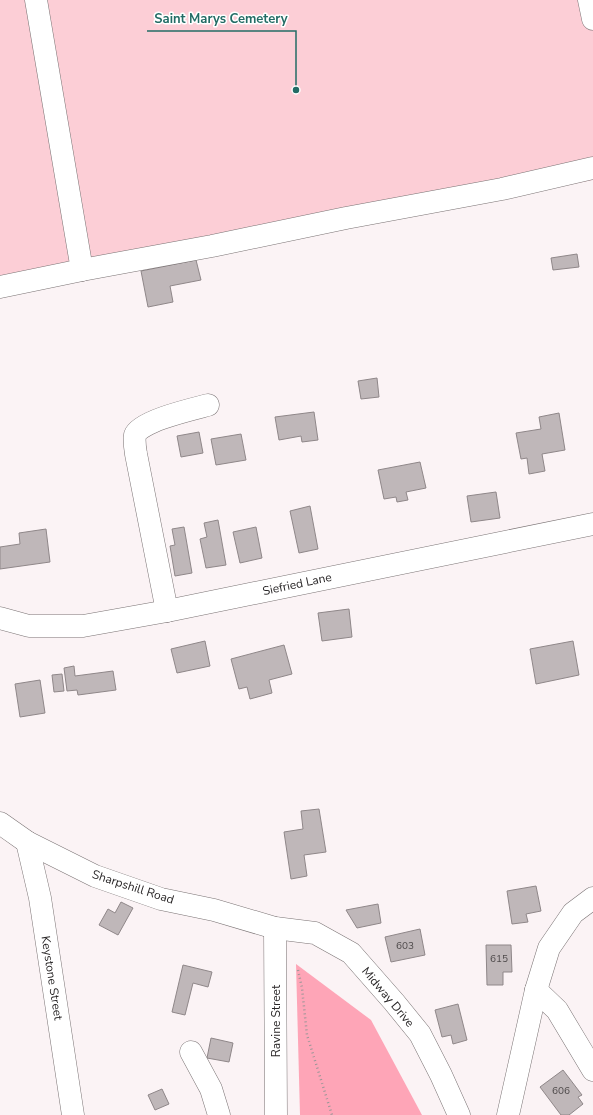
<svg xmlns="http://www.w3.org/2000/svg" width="593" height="1115" font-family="'Nunito Sans',sans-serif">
	<rect width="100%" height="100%" fill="#fbf3f5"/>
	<path fill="#fcced6" d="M0 0H593V180L0 296Z"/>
	<path fill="#fea5b7" d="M296 964 371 1020 422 1115H300Z"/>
	<g fill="#bfb7b9" stroke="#8f8789">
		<path d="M577 254 579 267 553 270 551 258Z"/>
		<path d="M196 260 201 280 170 286 173 302 148 307 141 271Z"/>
		<path d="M377 378 379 397 361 399 358 381Z"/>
		<path d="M314 412 318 440 302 442 301 436 279 440 275 417Z"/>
		<path d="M559 413 565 450 542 454 545 471 529 474 527 458 521 459 516 433 541 429 539 417Z"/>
		<path d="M199 432 203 453 181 457 177 436Z"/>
		<path d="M241 434 246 460 216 465 211 439Z"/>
		<path d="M420 462 426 488 406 492 408 500 397 502 396 497 384 499 378 470Z"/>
		<path d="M496 492 500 518 471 522 467 496Z"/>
		<path d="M310 506 318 549 299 553 290 511Z"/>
		<path d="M218 520 226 565 206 568 200 539 207 537 204 523Z"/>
		<path d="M184 527 192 573 175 576 170 546 175 545 172 529Z"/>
		<path d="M256 527 262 558 240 563 233 532Z"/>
		<path d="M46 529 50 562 0 569V547L20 544 19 533Z"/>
		<path d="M349 609 352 637 322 641 318 613Z"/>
		<path d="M205 641 210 666 177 673 171 649Z"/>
		<path d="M573 641 579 675 536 684 530 649Z"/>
		<path d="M284 645 292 674 269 680 272 693 250 699 247 687 239 689 231 659Z"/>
		<path d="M74 666 75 676 113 671 116 690 78 695 77 690 67 691 64 668Z"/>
		<path d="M62 674 64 691 54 692 52 675Z"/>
		<path d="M40 680 45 713 20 717 15 684Z"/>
		<path d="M319 809 326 852 304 855 307 876 291 879 284 832 303 829 301 811Z"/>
		<path d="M536 886 541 911 526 914 528 922 512 924 507 891Z"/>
		<path d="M121 902 133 908 118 935 99 925 108 909 115 913Z"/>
		<path d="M378 904 381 923 357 928 346 910Z"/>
		<path d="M420 929 425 955 391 962 385 937Z"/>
		<path d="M486 945H511L512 972H503V985H487Z"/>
		<path d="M183 965 212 972 208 987 193 983 185 1015 172 1012Z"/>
		<path d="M458 1004 467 1040 453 1044 451 1035 442 1037 435 1010Z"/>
		<path d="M211 1038 233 1043 229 1062 207 1058Z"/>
		<path d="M563 1070 582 1095 578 1097 583 1104 569 1115H561L540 1087Z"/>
		<path d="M162 1089 169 1104 155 1110 148 1095Z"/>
	</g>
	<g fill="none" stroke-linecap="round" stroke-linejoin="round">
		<defs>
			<g id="minor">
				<path d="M589 0 593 19"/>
				<path d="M82 270 212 246 346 218 502 189 593 168"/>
				<path d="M0 287 82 270 36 0"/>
				<path d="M167 611 136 454C135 448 134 441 135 435 140 421 193 409 208 405"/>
				<path d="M0 618 29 626H83L167 611 593 524"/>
				<path d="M0 823 27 842 95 876 161 899 214 910 275 928 315 933 351 953 394 1002 420 1034 441 1075 459 1115"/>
				<path d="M27 842 40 898 73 1115"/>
				<path d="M275 928 276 1115"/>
				<path d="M536 990 557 1010 593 1070"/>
				<path d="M191 1052 211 1089 219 1115"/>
				<path d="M508 1115 536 990 549 948 573 913 593 898"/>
			</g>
		</defs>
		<use href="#minor" stroke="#7a7374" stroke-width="23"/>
		<path stroke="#9c9698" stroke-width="2.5" stroke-dasharray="1 3" stroke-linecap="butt" d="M298 970 302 988 307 1035 332 1115"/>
		<use href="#minor" stroke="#fff" stroke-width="22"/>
	</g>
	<g text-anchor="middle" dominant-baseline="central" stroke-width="3" stroke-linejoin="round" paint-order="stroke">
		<g font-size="10" fill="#4e4a4b">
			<text x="405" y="946">603</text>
			<text x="499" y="959">615</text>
			<text x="561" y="1091">606</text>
		</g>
		<g font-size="12" fill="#282526" stroke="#fff">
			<text transform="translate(297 584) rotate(-12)">Siefried Lane</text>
			<text transform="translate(133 887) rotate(18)">Sharpshill Road</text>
			<text transform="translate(52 978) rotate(81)">Keystone Street</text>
			<text transform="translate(388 997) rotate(50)">Midway Drive</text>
			<text transform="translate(276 1021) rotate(-90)">Ravine Street</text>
		</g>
	</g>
	<path fill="none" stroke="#236c65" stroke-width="1.5" d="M296 90L296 31H147"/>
	<circle fill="#236c65" stroke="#fff" stroke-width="1.5" cx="296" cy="90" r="4"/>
	<g font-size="13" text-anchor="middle" font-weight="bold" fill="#236c65" stroke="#fff" stroke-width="3" stroke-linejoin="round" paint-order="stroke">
		<text x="221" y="23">Saint Marys Cemetery</text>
	</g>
</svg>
